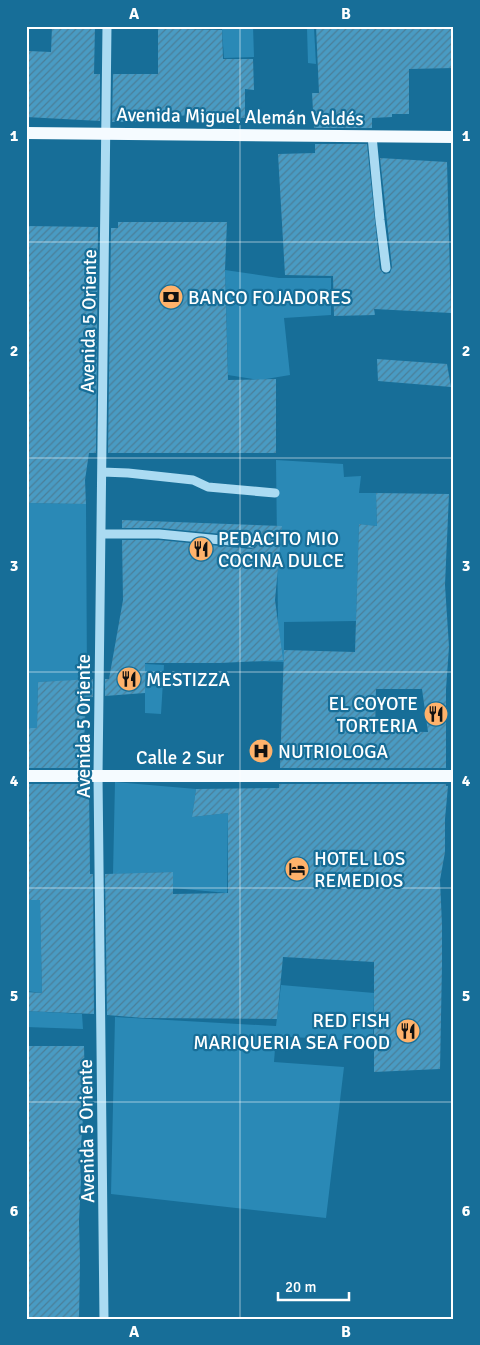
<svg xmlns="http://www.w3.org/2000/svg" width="480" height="1345" viewBox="0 0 480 1345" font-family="Signika,sans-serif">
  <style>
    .green { fill: #2a89b6 }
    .building { fill: url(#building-hatch); fill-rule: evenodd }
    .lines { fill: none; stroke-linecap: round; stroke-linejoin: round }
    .minor { stroke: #abdbf2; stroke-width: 9 }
    .major { stroke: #f5fbff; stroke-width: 12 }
    .grid { fill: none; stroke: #fff; stroke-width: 1; stroke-opacity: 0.55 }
    .labels { text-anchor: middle; stroke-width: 4.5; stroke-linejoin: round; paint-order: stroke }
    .street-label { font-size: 19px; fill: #fff; stroke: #176e98 }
    .poi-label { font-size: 19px; fill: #fff; stroke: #176e98; text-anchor: start }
    .neatline { fill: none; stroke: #fff; stroke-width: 2 }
    .grid-label { font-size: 16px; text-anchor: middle; font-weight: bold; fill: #fff }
  </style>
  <defs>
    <pattern id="building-hatch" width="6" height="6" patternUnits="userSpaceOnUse" patternTransform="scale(1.25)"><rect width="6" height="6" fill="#499bc3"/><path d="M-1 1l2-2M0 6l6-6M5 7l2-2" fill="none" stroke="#4a7f99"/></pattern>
  </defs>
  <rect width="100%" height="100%" fill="#176e98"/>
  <path class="green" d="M183,26H253L254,57L224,58L222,29H183Z
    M307,28H314L316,64L308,63Z
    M225,270L279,278H331V315L284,318L290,375L260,380L228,375Z
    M276,460L343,464L344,477L361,476L359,493H376L377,526L359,524L356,621L284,622V662L250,661L278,621Z
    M26,503L86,504L87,680L38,682L37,728H26Z
    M145,664L164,665L161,714L145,713Z
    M115,782L196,789L192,817L228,813L227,893L173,888V872L113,874Z
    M26,900H40L42,993L26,991Z
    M281,985L374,993L373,1042L276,1036L274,1062L344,1067L326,1218L111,1194L115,1017L276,1026Z
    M26,1011L82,1014L83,1029L26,1027Z"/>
  <path class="building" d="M52,26H95L94,74H100V121L26,117V96H29V51L51,52Z
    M158,26H182V29L222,30L223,59H253L254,90L245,89V118H225V115L156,116V122H112L113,74H158Z
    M316,26H454V68L409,69V114H392V117L372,118V128H314L312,93H319Z
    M315,144H367L380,269L384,274L390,273L392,267L380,158L447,162L451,313L374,309L375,315L334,316L333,276L285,275L278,154L315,153Z
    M118,222H227L225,270L228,380L276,379V453H108L111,228H118Z
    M26,226L98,227L96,453H89L85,480L86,504L26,503Z
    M377,359L447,364L451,387L378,381Z
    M376,493L449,494L445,585L449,647L446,689V768H280L284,650L355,652L359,524L377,526ZM376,689H422L428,732L375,731Z
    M122,520L282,526L275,600L283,660L220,663H145V693L105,696V679H109L123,600L122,540H159L251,549L255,548L258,544L257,540L253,537L160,528H122Z
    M93,679V697L86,698L83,768H26V728H37L38,682Z
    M26,784H89L90,874H93L94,1014L26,1011V992L42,993L40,900H26Z
    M279,784H446V786H448L445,819V852L440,880L442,925V965L440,1069L374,1072V962L283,957L277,1019L143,1018L107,1015L105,874L173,872V894L228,893V813L192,817L196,789L279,788Z
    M26,1046H84L85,1086L80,1161L81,1181L79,1221L80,1262L79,1319H26Z"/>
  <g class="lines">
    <path class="minor" d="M372,136L380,220L386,268
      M102,472L128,473L193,480L208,487L275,493
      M101,534H159L252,543
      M104,1319L98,776L107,26"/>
    <path class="major" d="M26,133L454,137
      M26,776H454"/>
  </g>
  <path class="grid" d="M240,26V1319M26,242H454M26,458H454M26,672H454M26,888H454M26,1102H454"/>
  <defs>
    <symbol id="bank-disc" viewBox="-11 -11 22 22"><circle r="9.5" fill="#ffb26b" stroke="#176e98"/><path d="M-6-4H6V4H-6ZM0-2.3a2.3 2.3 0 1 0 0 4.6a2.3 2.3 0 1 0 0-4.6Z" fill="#111"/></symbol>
    <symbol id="restaurant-disc" viewBox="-11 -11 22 22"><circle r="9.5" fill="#ffb26b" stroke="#176e98"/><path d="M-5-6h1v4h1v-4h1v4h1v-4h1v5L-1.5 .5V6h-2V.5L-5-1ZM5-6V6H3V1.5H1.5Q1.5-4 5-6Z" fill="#111"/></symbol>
    <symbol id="hospital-disc" viewBox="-11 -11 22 22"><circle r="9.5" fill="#ffb26b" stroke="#176e98"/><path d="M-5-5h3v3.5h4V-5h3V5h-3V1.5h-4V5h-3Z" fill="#111"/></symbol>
    <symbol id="hotel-disc" viewBox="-11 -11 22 22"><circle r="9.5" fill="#ffb26b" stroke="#176e98"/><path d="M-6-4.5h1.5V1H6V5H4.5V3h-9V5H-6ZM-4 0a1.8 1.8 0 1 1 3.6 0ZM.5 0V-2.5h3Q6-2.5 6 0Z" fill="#111"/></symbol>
  </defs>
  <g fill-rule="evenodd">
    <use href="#bank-disc" x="157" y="283" width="28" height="28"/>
    <use href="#restaurant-disc" x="187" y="535" width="28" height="28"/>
    <use href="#restaurant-disc" x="115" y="665" width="28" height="28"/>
    <use href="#restaurant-disc" x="422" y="700" width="28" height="28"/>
    <use href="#hospital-disc" x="247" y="737" width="28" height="28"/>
    <use href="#hotel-disc" x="283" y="855" width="28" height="28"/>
    <use href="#restaurant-disc" x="394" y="1017" width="28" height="28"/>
  </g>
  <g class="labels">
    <g class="street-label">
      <text transform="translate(240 116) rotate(1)" y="7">Avenida Miguel Alemán Valdés</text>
      <text transform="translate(88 321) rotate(-89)" y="7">Avenida 5 Oriente</text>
      <text transform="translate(83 726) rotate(-90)" y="7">Avenida 5 Oriente</text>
      <text x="180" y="764">Calle 2 Sur</text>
      <text transform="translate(86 1131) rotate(-91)" y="7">Avenida 5 Oriente</text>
    </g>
    <g class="poi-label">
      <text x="188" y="304">BANCO FOJADORES</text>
      <text x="218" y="545">PEDACITO MIO<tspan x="218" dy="22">COCINA DULCE</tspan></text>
      <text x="146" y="686">MESTIZZA</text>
      <text x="418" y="710" text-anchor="end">EL COYOTE<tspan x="418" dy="22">TORTERIA</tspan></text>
      <text x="278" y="758">NUTRIOLOGA</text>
      <text x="314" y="865">HOTEL LOS<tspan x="314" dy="22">REMEDIOS</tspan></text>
      <text x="390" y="1027" text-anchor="end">RED FISH<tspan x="390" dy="22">MARIQUERIA SEA FOOD</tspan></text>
    </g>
  </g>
  <rect width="480" height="1345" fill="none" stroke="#176e98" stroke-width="55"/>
  <path d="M278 1292v8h71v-8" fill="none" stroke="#ffffff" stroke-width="2.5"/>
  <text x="285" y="1292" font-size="15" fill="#ffffff" stroke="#176e98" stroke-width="4" paint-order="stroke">20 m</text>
  <rect x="28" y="28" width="424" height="1290" class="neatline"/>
  <g class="grid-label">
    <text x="134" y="19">A</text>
    <text x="346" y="19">B</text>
    <text x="14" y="141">1</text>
    <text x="466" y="141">1</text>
    <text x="14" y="356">2</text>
    <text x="466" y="356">2</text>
    <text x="14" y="571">3</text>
    <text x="466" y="571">3</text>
    <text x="14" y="786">4</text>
    <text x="466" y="786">4</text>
    <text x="14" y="1001">5</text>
    <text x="466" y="1001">5</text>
    <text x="14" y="1216">6</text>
    <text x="466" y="1216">6</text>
    <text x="134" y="1337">A</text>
    <text x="346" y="1337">B</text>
  </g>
</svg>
